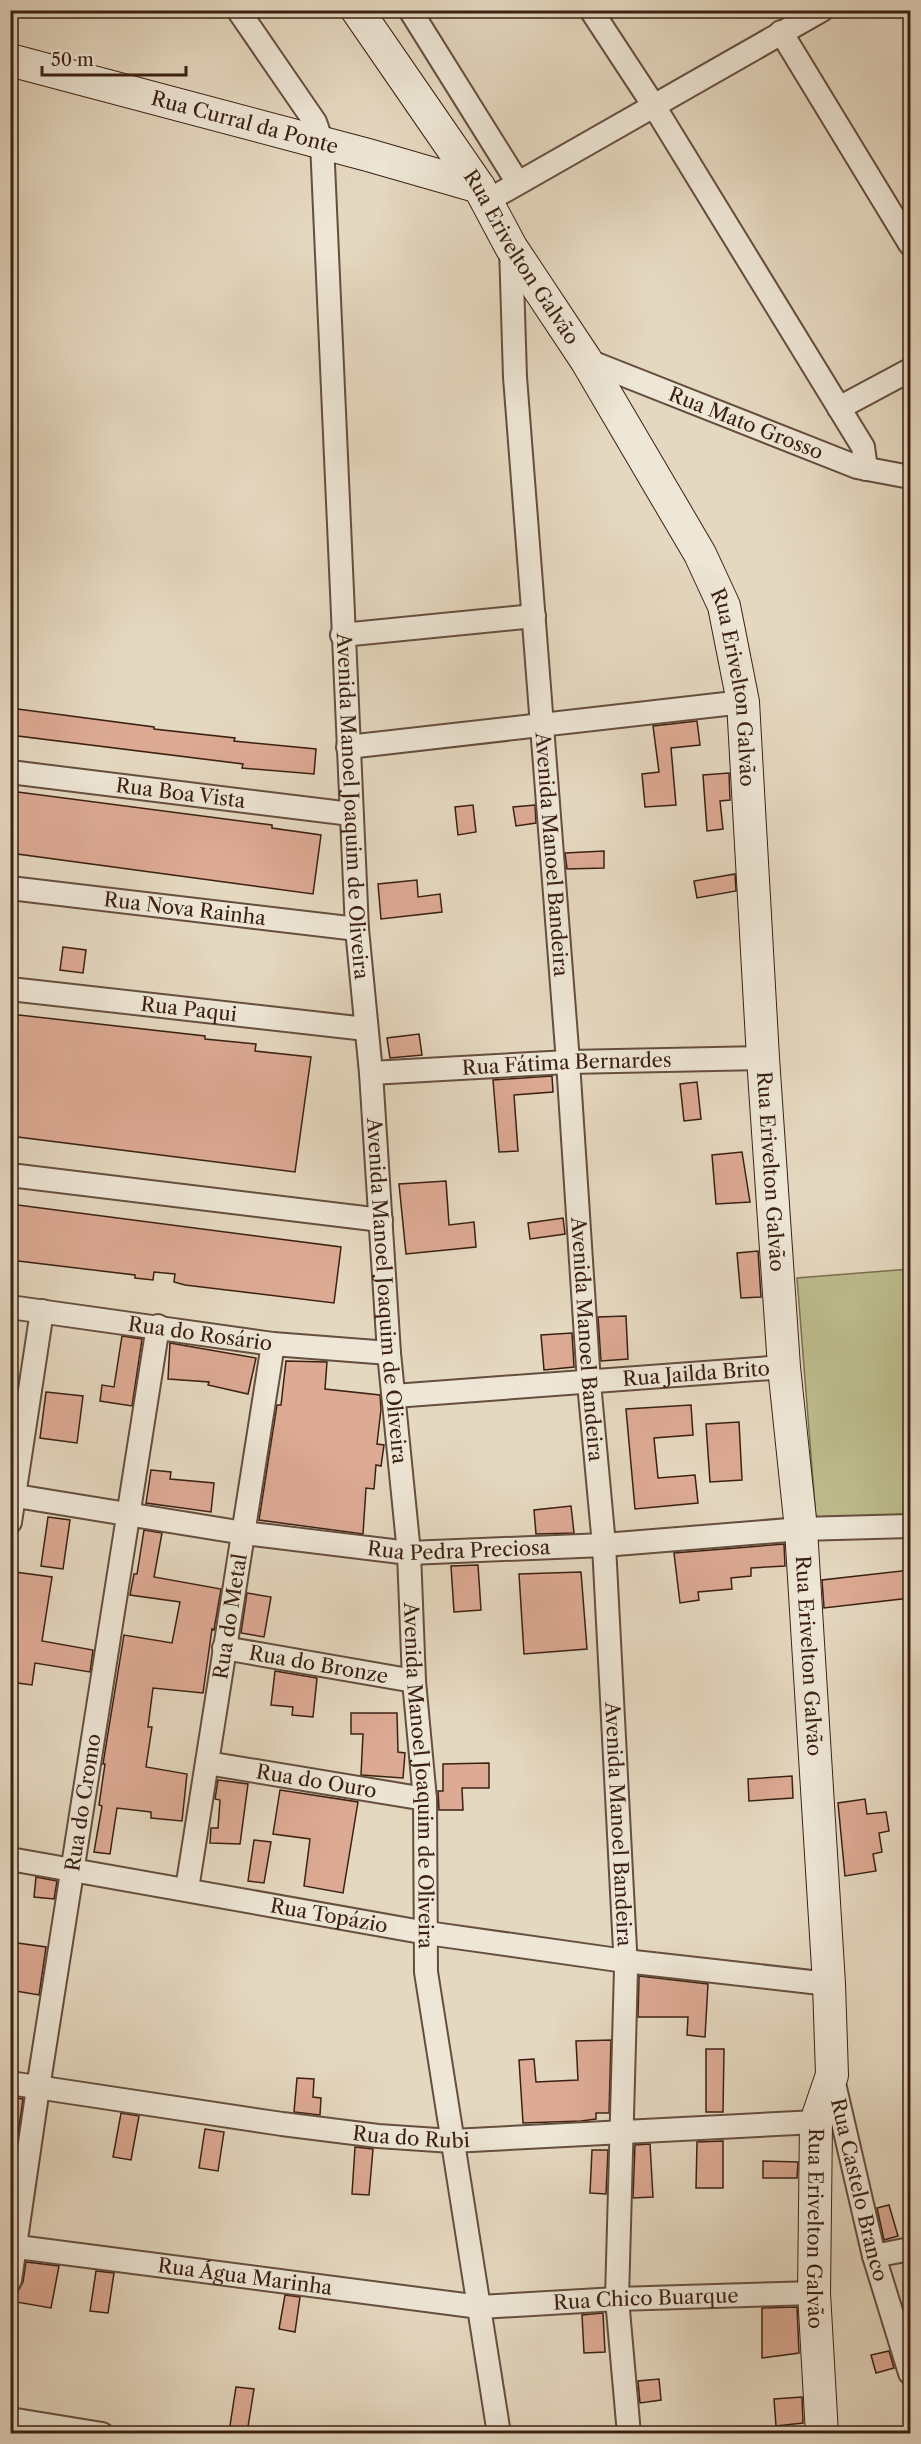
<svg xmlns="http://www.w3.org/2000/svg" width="921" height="2444" viewBox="0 0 921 2444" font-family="'Libre Caslon Text',serif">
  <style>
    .green { fill: #bdbc8d; stroke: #7c6e50; stroke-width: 1.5 }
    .building { fill: #ddaa94; stroke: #3b2013; stroke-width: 1.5 }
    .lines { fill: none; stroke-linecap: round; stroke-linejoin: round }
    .street-casing { stroke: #664e3e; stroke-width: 26 }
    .secondary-casing { stroke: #3b2013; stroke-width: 34 }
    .street { stroke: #eee6d6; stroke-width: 22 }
    .secondary { stroke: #eee6d6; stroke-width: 32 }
    .labels { text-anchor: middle; stroke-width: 4.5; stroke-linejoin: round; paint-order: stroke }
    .street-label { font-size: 20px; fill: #3b2013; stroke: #eee6d6 }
  </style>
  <rect width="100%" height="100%" fill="#e5d8c0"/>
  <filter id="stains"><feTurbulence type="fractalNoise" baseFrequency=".00333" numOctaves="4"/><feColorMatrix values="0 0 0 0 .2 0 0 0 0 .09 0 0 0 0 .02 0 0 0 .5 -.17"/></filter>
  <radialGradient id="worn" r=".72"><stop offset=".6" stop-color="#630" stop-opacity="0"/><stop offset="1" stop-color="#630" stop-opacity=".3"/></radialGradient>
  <path class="green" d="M910,1269V1516L816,1519L797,1278Z"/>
  <path class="building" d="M10,708L154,727V729L235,738L234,741L316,749L314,774L242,768L243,764L10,735Z
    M697,721L700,745L671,748L676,805L645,807L642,774L659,772L653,726Z
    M729,773L730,800L720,801L723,829L707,831L703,775Z
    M10,791L272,825V828L321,835L313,894L10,853Z
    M473,805L476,832L458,835L455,807Z
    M535,805L536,823L516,826L513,807Z
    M604,851V868L567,869L565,853Z
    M735,874L736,891L697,898L694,881Z
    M417,880L418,897L440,894L442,912L381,919L378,884Z
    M63,947L86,950L83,973L60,970Z
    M10,1014L205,1036V1039L256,1044L255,1051L311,1057L295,1172L10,1136Z
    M419,1034L422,1055L390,1058L387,1038Z
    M552,1076L553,1092L514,1095L518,1151L499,1152L493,1080Z
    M697,1082L701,1119L684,1121L680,1084Z
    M742,1152L750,1202L716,1204L712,1155Z
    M446,1181L449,1225L474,1222L476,1247L406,1254L399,1184Z
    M10,1204L341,1247L334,1303L185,1285L174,1282L175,1274L154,1272L153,1280L135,1278V1275L10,1260Z
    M563,1218L565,1234L530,1239L528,1223Z
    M758,1251L761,1297L741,1298L737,1253Z
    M626,1316L628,1359L601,1361L598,1317Z
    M572,1333L574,1367L544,1370L541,1335Z
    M122,1336L142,1339L132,1406L100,1401L102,1385L114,1387Z
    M170,1343L256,1358L248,1394L208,1385L209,1382L168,1379Z
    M286,1361L327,1362L325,1389L380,1395L381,1409L377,1444L384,1445L381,1466L376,1465L374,1489L366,1488L363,1534L259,1520L277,1405H281Z
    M46,1392L83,1396L77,1443L40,1438Z
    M691,1405L693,1435L654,1438L658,1478L695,1475L698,1503L635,1509L626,1409Z
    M739,1422L742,1480L710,1482L706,1424Z
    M151,1470L171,1472L170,1479L214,1483L211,1512L146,1503Z
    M571,1506L574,1533L536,1534L534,1510Z
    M48,1517L70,1520L63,1569L41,1566Z
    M144,1530L162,1533L154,1577L221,1589L214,1630L212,1629L203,1693L153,1688L148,1727H152L146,1767L187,1774L182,1821L151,1818V1812L117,1808L110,1854L94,1852L102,1806L99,1805L105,1764H103L124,1635L172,1643L180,1602L130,1595L134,1574H137Z
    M784,1544L785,1566L751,1568V1576L731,1578L732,1589L698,1592L699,1600L680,1603L674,1553Z
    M478,1565L481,1610L454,1612L451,1566Z
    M910,1570V1598L824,1608L822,1580Z
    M15,1572L52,1577L42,1641L93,1650L90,1672L35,1663L32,1685L10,1682V1616Z
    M581,1572L587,1649L524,1654L519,1574Z
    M247,1593L271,1597L264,1637L241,1633Z
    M275,1671L317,1678L313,1717L292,1715L293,1707L271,1705Z
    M351,1713H397L398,1752L405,1753L403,1778L361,1775L363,1734H351Z
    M489,1763V1788H462L463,1810H439L438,1791H443V1764Z
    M792,1776L793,1798L749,1801L748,1779Z
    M218,1780L248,1784L240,1844L210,1843L211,1828H218L220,1800L215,1799Z
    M280,1790L358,1802L343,1893L304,1886L310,1839L273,1834Z
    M865,1799L867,1814L886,1812L889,1831L879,1833L882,1852L873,1854L876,1871L845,1876L838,1803Z
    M254,1840L271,1842L264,1883L248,1881Z
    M36,1877L57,1881L54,1899L34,1897Z
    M10,1942L46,1947L39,1995L10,1990Z
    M639,1976L708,1984L705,2037L687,2035L688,2017H638Z
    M611,2040L609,2113H596V2119L581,2121L523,2123L519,2060L534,2059L536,2082L578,2080L576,2041Z
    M706,2049H724L723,2112H706Z
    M297,2078L314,2079L313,2097L321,2098L320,2115L294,2112Z
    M10,2097L23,2099L16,2147L10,2146Z
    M121,2113L139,2116L131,2160L113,2157Z
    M205,2129L224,2132L218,2171L199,2168Z
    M723,2141V2188H696L697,2142Z
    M650,2144L653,2197L633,2198L635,2145Z
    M355,2147L373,2149L369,2195L352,2194Z
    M592,2150H608L606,2194L590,2193Z
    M763,2161L798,2162L797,2178H763Z
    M889,2205L898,2236L884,2240L877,2208Z
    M26,2262L59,2266L51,2308L16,2302L18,2291L23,2282Z
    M96,2271L114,2273L108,2313L90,2311Z
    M285,2295L300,2297L295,2332L279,2329Z
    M797,2307L799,2353L762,2358V2308Z
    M603,2313L605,2352L584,2353L582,2315Z
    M889,2351L894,2368L876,2373L871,2355Z
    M659,2379L661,2400L640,2403L638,2381Z
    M236,2387L254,2389L247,2433L229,2432Z
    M802,2397L803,2423L776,2426L774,2399Z"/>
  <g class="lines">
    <defs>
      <g id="street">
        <path id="s1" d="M238,10L315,122L322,142L357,929L371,1073L389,1353L409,1553L414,1681L425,1799L426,1972L499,2434"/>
        <path d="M410,10L518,183"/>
        <path d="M591,10L654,106L863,447L866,469"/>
        <path d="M781,32L910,244"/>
        <path d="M487,201L822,10"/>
        <path id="s2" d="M511,247L515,377L568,1062L589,1383L604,1545L626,1969L617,2299L629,2434"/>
        <path id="s3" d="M586,360L857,467L910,477"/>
        <path d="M839,408L910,370"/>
        <path d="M342,635L534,616"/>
        <path d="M348,747L743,702"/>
        <path id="s4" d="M10,772L351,814"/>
        <path id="s5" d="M10,888L357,929"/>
        <path id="s6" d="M10,989L366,1029"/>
        <path id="s7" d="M371,1073L568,1062L763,1058"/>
        <path d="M10,1175L381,1220"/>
        <path id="s8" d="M10,1307L273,1344L389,1353"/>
        <path id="s9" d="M394,1396L784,1367"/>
        <path id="s10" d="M10,1495L244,1533L409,1553L604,1545L801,1529L910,1526"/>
        <path d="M10,1522L42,1311"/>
        <path id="s11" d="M224,1648L414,1681"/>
        <path id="s12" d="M207,1763L425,1799"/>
        <path id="s13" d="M10,1859L427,1933L625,1961L829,1984"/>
        <path id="s14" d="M187,1889L273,1344"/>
        <path id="s15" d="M832,2075L874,2256L910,2373"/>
        <path id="s16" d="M10,2083L282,2124L378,2136L452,2141L816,2122"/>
        <path id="s17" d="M10,2246L480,2307L617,2299L814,2293"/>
        <path d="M874,2256L910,2249"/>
        <path id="s18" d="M10,2280L38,2088L158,1326"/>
        <path d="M10,2419L102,2434"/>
      </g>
      <g id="secondary">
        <path id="s19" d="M357,10L479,187L511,247L586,360L700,554L724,606L743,702L763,1058L784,1367L801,1529L829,1984L832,2075L816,2122L814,2293L822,2434"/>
        <path id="s20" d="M10,60L368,155L479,187"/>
      </g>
    </defs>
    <use href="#street" class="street-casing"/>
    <use href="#secondary" class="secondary-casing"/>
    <use href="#street" class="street"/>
    <use href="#secondary" class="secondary"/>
  </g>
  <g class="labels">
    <g class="street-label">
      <text dy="7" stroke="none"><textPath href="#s20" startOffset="243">Rua Curral da Ponte</textPath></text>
      <text dy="7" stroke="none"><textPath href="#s19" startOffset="297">Rua Erivelton Galvão</textPath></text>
      <text dy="7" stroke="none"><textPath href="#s3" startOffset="172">Rua Mato Grosso</textPath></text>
      <text dy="7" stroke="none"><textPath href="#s19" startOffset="783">Rua Erivelton Galvão</textPath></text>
      <text dy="7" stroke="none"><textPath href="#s4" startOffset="172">Rua Boa Vista</textPath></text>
      <text dy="7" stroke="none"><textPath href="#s1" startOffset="822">Avenida Manoel Joaquim de Oliveira</textPath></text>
      <text dy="7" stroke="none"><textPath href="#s2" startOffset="609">Avenida Manoel Bandeira</textPath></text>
      <text dy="7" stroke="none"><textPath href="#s5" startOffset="176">Rua Nova Rainha</textPath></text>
      <text dy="7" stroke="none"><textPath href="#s6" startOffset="180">Rua Paqui</textPath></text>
      <text dy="7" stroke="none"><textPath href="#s7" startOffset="196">Rua Fátima Bernardes</textPath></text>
      <text dy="7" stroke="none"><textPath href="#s19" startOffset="1269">Rua Erivelton Galvão</textPath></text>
      <text dy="7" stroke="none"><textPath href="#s1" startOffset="1308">Avenida Manoel Joaquim de Oliveira</textPath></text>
      <text dy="7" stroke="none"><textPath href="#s8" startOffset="192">Rua do Rosário</textPath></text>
      <text dy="7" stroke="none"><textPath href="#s2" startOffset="1095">Avenida Manoel Bandeira</textPath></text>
      <text dy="7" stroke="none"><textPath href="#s9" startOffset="303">Rua Jailda Brito</textPath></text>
      <text dy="7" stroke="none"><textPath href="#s10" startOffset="453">Rua Pedra Preciosa</textPath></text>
      <text dy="7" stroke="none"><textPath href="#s14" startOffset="276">Rua do Metal</textPath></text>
      <text dy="7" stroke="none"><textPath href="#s19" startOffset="1755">Rua Erivelton Galvão</textPath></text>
      <text dy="7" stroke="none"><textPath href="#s11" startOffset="96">Rua do Bronze</textPath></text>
      <text dy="7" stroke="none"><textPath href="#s1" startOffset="1794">Avenida Manoel Joaquim de Oliveira</textPath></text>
      <text dy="7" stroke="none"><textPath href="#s12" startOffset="111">Rua do Ouro</textPath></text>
      <text dy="7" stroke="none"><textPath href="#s18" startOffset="483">Rua do Cromo</textPath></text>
      <text dy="7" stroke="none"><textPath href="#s2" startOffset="1581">Avenida Manoel Bandeira</textPath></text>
      <text dy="7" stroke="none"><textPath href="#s13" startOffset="324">Rua Topázio</textPath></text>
      <text dy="7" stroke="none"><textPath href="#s16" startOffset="405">Rua do Rubi</textPath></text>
      <text dy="7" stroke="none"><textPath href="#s15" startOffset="118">Rua Castelo Branco</textPath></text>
      <text dy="7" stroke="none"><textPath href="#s19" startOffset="2331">Rua Erivelton Galvão</textPath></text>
      <text dy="7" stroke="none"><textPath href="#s17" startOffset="237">Rua Água Marinha</textPath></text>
      <text dy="7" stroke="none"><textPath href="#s17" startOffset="640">Rua Chico Buarque</textPath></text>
    </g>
  </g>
  <rect width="921" height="2444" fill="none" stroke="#e5d8c0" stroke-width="36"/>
  <rect x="12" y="12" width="897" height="2420" fill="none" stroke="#3b2013" stroke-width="3"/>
  <rect x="18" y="18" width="885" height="2408" fill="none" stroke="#3b2013" stroke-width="1.5"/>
  <path d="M42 66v9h144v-9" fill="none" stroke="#3b2013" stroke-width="3"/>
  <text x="51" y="66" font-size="18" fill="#3b2013" stroke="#eee6d6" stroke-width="4.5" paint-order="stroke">50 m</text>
  <rect width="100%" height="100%" filter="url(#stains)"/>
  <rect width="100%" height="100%" fill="url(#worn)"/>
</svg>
